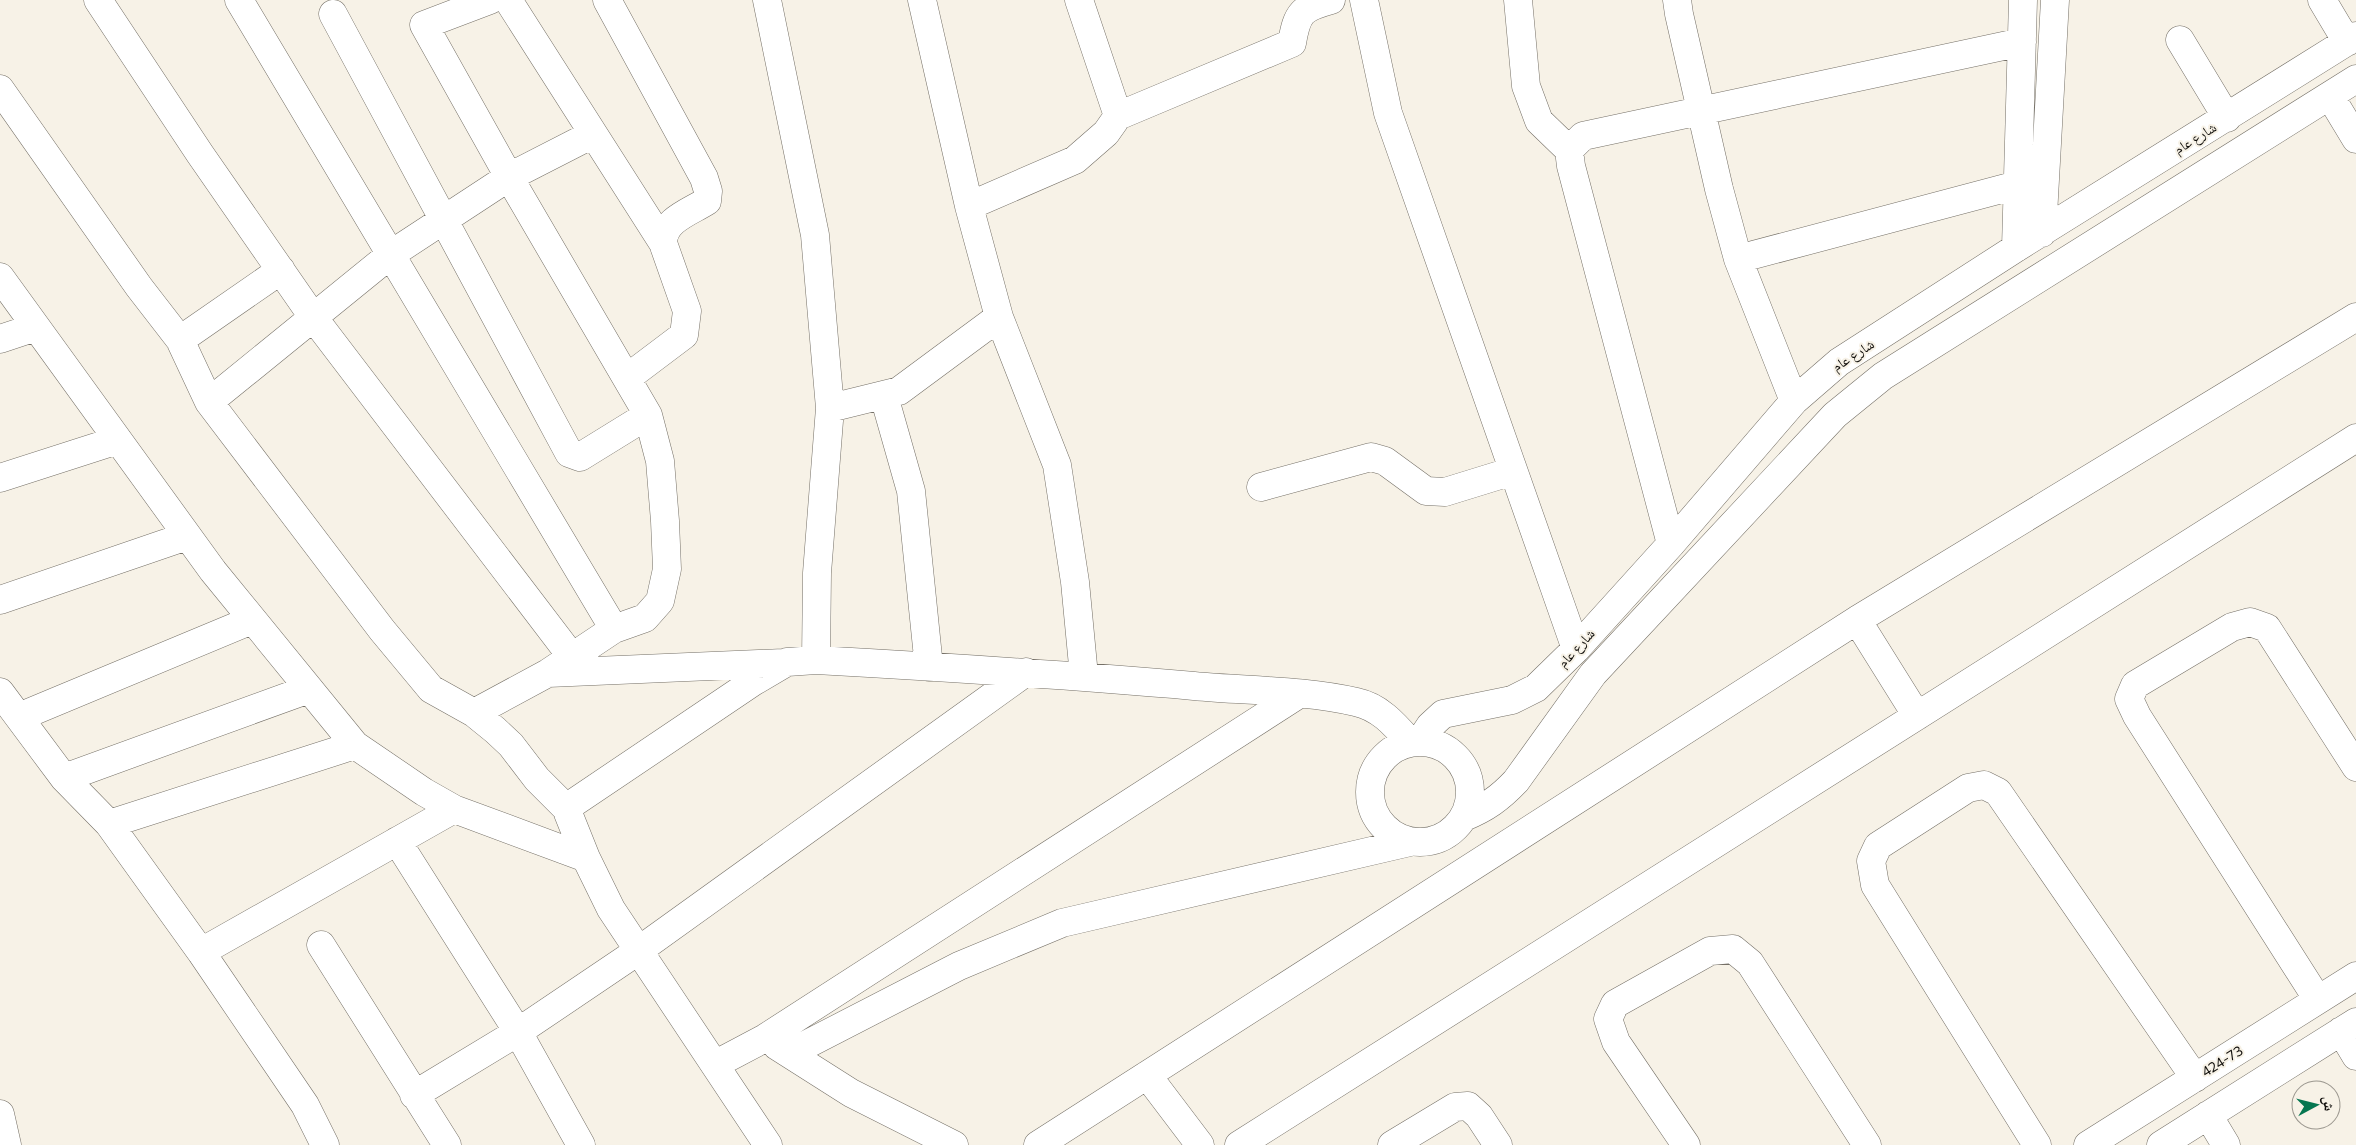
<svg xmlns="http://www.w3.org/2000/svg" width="2356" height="1145" viewBox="0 0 2356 1145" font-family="Commissioner,'Noto Naskh Arabic',sans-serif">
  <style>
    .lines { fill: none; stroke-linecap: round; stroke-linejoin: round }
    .minor-casing { stroke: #757067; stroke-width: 29 }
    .minor { stroke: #fff; stroke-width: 28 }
    .labels { text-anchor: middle; stroke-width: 4; stroke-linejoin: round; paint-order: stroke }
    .street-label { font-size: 14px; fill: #110f0c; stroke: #f7f2e7 }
  </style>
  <rect width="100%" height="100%" fill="#f7f2e7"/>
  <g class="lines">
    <defs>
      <path id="minor" d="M98,0L200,154L313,317L572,657
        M239,0L614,629
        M508,0L663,243
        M607,0L704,178L708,191L707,201C690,212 663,220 663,243L687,311L684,335L627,378
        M767,0L815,235L830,408L817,573L816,660
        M922,0L969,206L999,317L1057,465L1075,582L1084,676
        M1079,0L1118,116
        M1364,0L1388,113L1576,649
        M1518,0L1526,86L1539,121L1569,150L1571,166L1671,544
        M1677,0L1679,14L1719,189L1738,259L1794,401
        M2322,0L2347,42
        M333,14L569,453L580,457L648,415
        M2180,40L2227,118
        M0,89L139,287L180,340L209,402L382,630L431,689L474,713L495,730L511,745L537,779L566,808L586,858L611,909L768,1145
        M2330,96L2356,139
        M1569,150L1583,136L2022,42
        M969,206L1075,160L1106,133L1118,116L1292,43C1297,12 1302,8 1331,0
        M2042,233L2055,0
        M2016,248L2023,0
        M1738,259L2017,185
        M0,277L213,571L355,745L424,792L454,809L586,858
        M0,339L36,327
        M180,340L281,270
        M884,396L911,491L929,667
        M209,402L390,255L509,177L593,134
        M830,408L899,391L999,317
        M0,478L118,440
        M1261,487L1371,457L1385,461L1426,491L1445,492L1513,471
        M0,600L187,536
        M1857,620L1917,716
        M548,673L783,663
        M0,692L64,778L109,824L201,952L305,1105L325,1145
        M474,713L548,673L614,629L645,618L660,601L667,569L665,521L660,461L648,415L509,177L424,25L490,0
        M19,717L252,620
        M1420,741L1430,726L1443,714L1512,700L1536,688L1576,649L1671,544L1794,401L1839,362L2016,248L2356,36
        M1370 792a50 50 0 1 1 100 0a50 50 0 1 1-100 0Z
        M64,778L309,689
        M566,808L753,682L787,662L816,660C942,667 1068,675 1194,686C1247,691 1304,690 1356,702C1380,707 1395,725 1410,742
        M1464,817C1486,808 1500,798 1516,781L1593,674L1835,415L1883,376L2356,79
        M109,824L355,745
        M397,841L518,1032L581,1145
        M321,945L447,1145
        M201,952L454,809
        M2318,1000L2137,716L2129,699L2135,685L2232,627L2250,622L2267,628L2356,767
        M2341,1031L2356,1056
        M777,1046L851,1093L954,1145
        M790,1053L959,966L1062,923L1410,842
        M716,1064L765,1038L1299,694
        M1147,1075L1200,1145
        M414,1095L518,1032L638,951L1026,672
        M0,1114L7,1145
        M2208,1115L2226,1145
        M1038,1145L1857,620L2356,317
        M1239,1145L2356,438
        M1392,1145L1455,1107L1468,1106L1479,1116L1498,1145
        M1686,1145L1616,1042L1608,1019L1615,1004L1710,951L1733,949L1750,963L1867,1145
        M2037,1145L1875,885L1871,861L1878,846L1968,788L1984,785L1998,792L2195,1078
        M2088,1145L2356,976
        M2161,1145L2356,1022"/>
    </defs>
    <use href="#minor" class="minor-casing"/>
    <use href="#minor" class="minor"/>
  </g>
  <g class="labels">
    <g class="street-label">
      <text transform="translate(2195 138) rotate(-32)" y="5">شارع عام</text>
      <text transform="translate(1853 355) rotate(-33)" y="5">شارع عام</text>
      <text transform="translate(1576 648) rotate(-47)" y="5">شارع عام</text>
      <text transform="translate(2222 1061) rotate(-32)" y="5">424-73</text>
    </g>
  </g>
  <g transform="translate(2316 1105) rotate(83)"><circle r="24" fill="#f7f2e7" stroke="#9b978f"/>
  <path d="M0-4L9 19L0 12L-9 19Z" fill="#057650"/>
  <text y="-8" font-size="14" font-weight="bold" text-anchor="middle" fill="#110f0c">ش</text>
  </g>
</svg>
